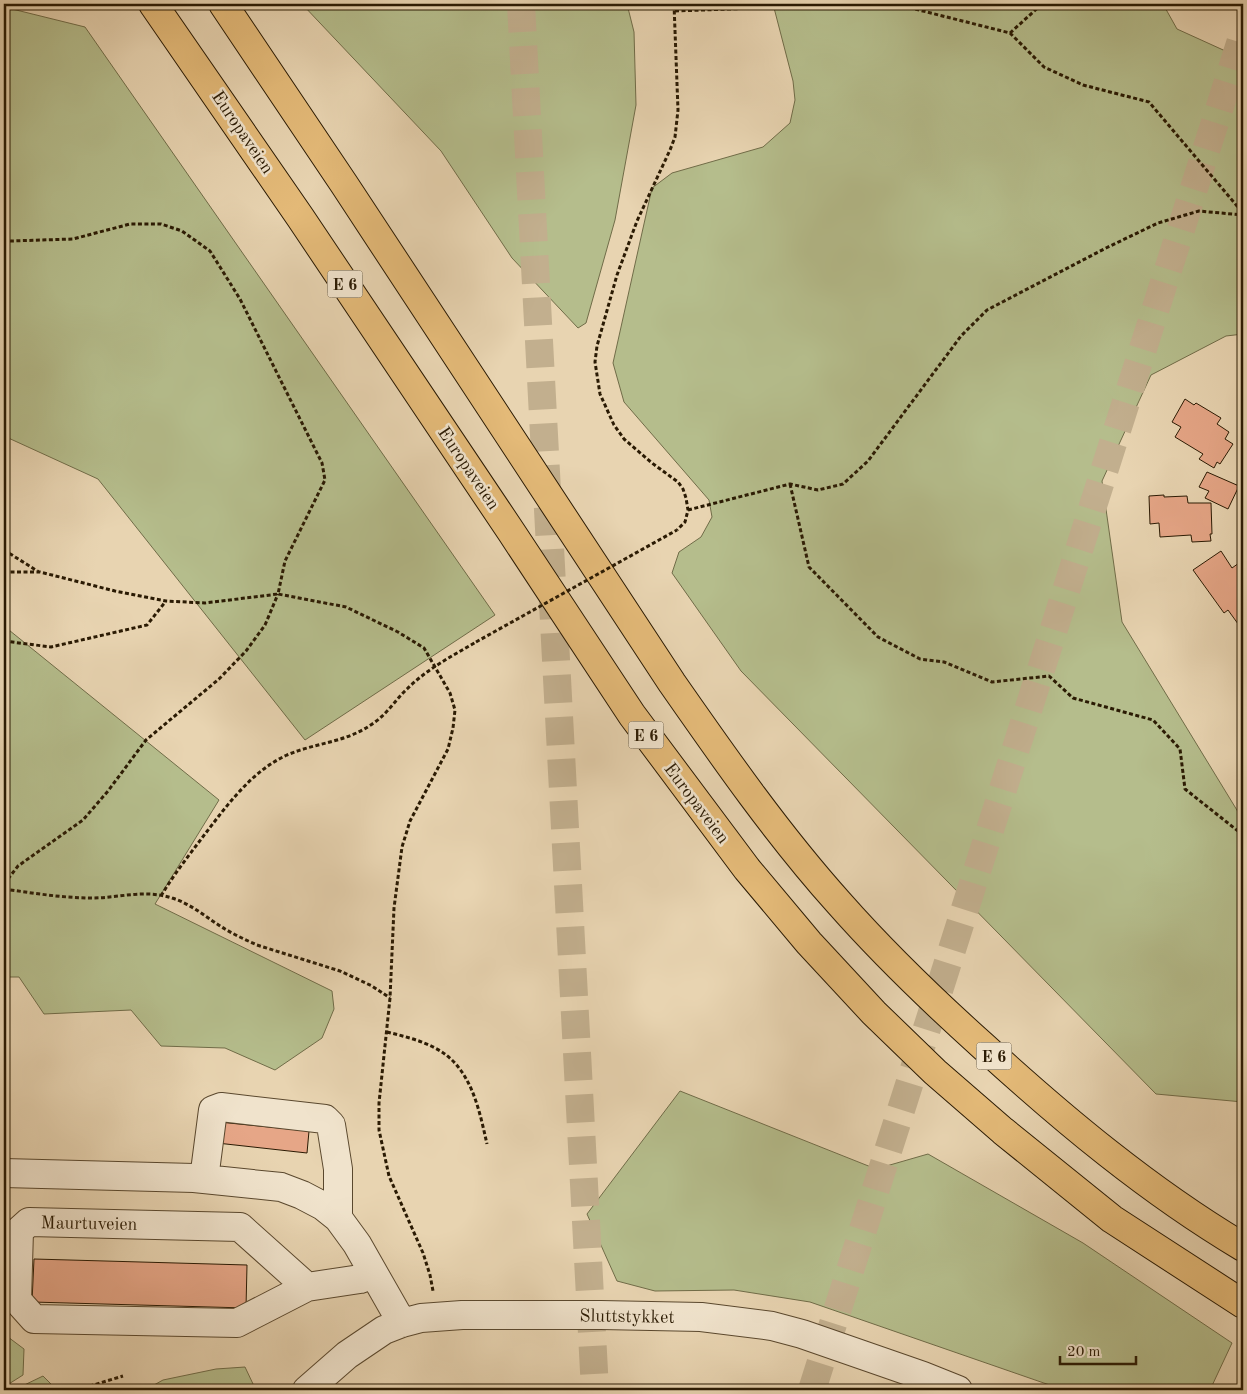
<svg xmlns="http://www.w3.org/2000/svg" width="1247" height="1394" viewBox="0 0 1247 1394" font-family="'Old Standard TT',serif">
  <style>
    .green { fill: #b5bd8c; stroke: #706c48 }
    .building { fill: #e6a687; stroke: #2a1a03 }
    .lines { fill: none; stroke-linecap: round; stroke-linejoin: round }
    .minor-tunnel { stroke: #c2af8e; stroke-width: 28; stroke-dasharray: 28 14; stroke-linecap: butt }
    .minor-casing { stroke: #5a482e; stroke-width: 30 }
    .highway-casing { stroke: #2a1a03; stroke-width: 30 }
    .path { stroke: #2a1a03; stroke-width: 3; stroke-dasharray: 4 2.5; stroke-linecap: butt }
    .minor { stroke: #f0e3cc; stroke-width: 28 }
    .highway { stroke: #e4ba78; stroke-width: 28 }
    .path-bridge { stroke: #2a1a03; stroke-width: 3; stroke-dasharray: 4 2.5; stroke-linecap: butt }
    .labels { text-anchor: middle; stroke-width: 5; stroke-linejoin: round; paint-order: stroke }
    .shield { fill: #f0e3cc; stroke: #65563f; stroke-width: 1 }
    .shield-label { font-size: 16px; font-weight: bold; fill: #2a1a03 }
    .street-label { font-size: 18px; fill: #2a1a03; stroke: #f0e3cc }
  </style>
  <rect width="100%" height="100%" fill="#e8d4b1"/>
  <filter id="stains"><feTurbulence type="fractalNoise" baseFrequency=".004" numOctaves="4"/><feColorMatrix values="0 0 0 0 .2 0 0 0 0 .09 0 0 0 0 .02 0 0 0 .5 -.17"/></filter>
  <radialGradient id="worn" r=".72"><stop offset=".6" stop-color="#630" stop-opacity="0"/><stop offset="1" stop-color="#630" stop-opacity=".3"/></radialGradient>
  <path class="green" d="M302,4H627L634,32L636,105L615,220L586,323L578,328L512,258L441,151Z
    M773,4H1163L1177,29L1243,59V334L1226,336L1151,375L1102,481L1122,622L1243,820V1102L1156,1094L741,671L672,573L679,552L701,537L712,517L709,500L624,402L613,363L652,188L672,173L763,147L790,123L795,100L793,81Z
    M4,7L85,27L495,615L305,740L98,479L4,436Z
    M4,626L219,800L155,904L332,991L334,1009L322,1038L275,1070L225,1048L161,1046L131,1010L44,1014L19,977H4Z
    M680,1091L876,1169L928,1154L1083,1243L1232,1343L1210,1390H1064L810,1302L734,1290L655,1291L617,1281L587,1214Z
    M4,1334L24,1349L23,1375L4,1387Z
    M245,1367L254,1386L252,1390H145L163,1380L216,1369Z
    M43,1376L52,1385L49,1390H14Z"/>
  <path class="building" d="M1185,399L1194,405L1196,403L1221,418L1217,424L1229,432L1225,439L1233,444L1220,464L1217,462L1214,468L1199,459L1203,454L1175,437L1181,427L1172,422Z
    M1207,472L1239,486L1228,509L1205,498L1209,491L1199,487Z
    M1164,495V497L1187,496L1188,503H1211L1212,534H1210L1211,541L1192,542L1191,535L1160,537L1159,523L1150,524L1149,496Z
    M1221,551L1232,568L1239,563L1243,569V627L1241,628L1228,610L1224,613L1193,570Z
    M219,1122L309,1131L307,1153L217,1143Z
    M34,1259L247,1265L246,1308L32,1302Z"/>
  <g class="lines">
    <path class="minor-tunnel" d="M521,4L595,1390
      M812,1390L1243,34"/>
    <defs>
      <path id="minor" d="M4,1173L194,1178L281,1187L302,1195L323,1206L338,1218L357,1244L402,1323
        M204,1179L213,1110L221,1107L325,1119L331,1125L338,1169V1218
        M307,1287L240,1227L29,1222L19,1231L17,1300L34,1319L237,1323L307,1287L360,1279L374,1274
        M307,1390L347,1355L384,1330L402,1323L421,1318L462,1315H601L701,1317L772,1326L802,1334L923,1376L958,1390"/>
      <path id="highway" d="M153,4L300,217L512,533L632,715L747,869L809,943L874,1013L935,1072L1003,1131L1112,1219L1243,1304
        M223,4L344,184L672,683C725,759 778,835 839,903C884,954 933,1001 983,1046C1064,1120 1149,1191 1243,1247"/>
    </defs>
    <use href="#minor" class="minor-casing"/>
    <use href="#highway" class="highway-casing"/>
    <path class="path" d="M674,4L678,110L675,137L670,150L637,221L617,275L597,346L595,362L600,394L614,425L624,439L652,463L678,482L683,489L686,498L688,510L685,522L677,530
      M675,11L757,8H911L1010,33L1044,67L1083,85L1149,102L1243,213
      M1010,33L1042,4
      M4,238L11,241L73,239L130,224H161L182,231L210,251L240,299L322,463L325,480L285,561L278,594L346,607L398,632L424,648L450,693L455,710L453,728L448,749L410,821L402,847L394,908L390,998L379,1103V1130L389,1176L423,1253L430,1275L433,1291
      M790,484L809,567L878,637L920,659L944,662L992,682L1049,676L1073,698L1153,720L1180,749L1185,789L1243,835
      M688,510L790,484L818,490L843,484L868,461L961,336L987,310L1106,248L1158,223L1199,211L1243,215
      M4,550L39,572
      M4,572H40L115,591L166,601L205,603L278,594
      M4,641L51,647L147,625L166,601
      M4,884L18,866L83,820L108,791L146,740L219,679L246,651L265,625L278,594
      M4,889C33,893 62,898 92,898C119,898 145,889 172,898C192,904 208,919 225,929C235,935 246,940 257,945L340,971L372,986L390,998
      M161,896C174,874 190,854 205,834C228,804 252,771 287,755C317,742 347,743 375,722C388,713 396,699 407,689C427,669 452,656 476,642
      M387,1032C403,1036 420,1040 435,1048C471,1066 479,1109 487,1144
      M77,1390L123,1376"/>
    <use href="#minor" class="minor"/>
    <use href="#highway" class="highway"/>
    <path class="path-bridge" d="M476,642L677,530"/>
  </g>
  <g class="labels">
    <g class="shield">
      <rect x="327.5" y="270.5" width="35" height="27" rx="4"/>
      <rect x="628.5" y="721.5" width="35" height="27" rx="4"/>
      <rect x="976.5" y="1042.5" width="35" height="27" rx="4"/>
    </g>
    <g class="shield-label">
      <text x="345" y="290">E 6</text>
      <text x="646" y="741">E 6</text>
      <text x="994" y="1062">E 6</text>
    </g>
    <g class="street-label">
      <text transform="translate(243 132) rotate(56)" y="6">Europaveien</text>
      <text transform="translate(469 468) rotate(56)" y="6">Europaveien</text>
      <text transform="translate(697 803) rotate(53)" y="6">Europaveien</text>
      <text transform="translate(89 1223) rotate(1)" y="6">Maurtuveien</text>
      <text transform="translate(627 1316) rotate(1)" y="6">Sluttstykket</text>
    </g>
  </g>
  <rect width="1247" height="1394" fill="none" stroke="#e8d4b1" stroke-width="20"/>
  <rect x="5" y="5" width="1237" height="1384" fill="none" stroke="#2a1a03" stroke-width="2.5"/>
  <rect x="10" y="10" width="1227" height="1374" fill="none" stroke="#2a1a03"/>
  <path d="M1060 1356v8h76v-8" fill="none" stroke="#2a1a03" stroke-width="2.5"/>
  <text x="1067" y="1356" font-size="15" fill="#2a1a03" stroke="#f0e3cc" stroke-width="4" paint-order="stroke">20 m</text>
  <rect width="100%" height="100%" filter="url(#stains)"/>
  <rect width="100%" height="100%" fill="url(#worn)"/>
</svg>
